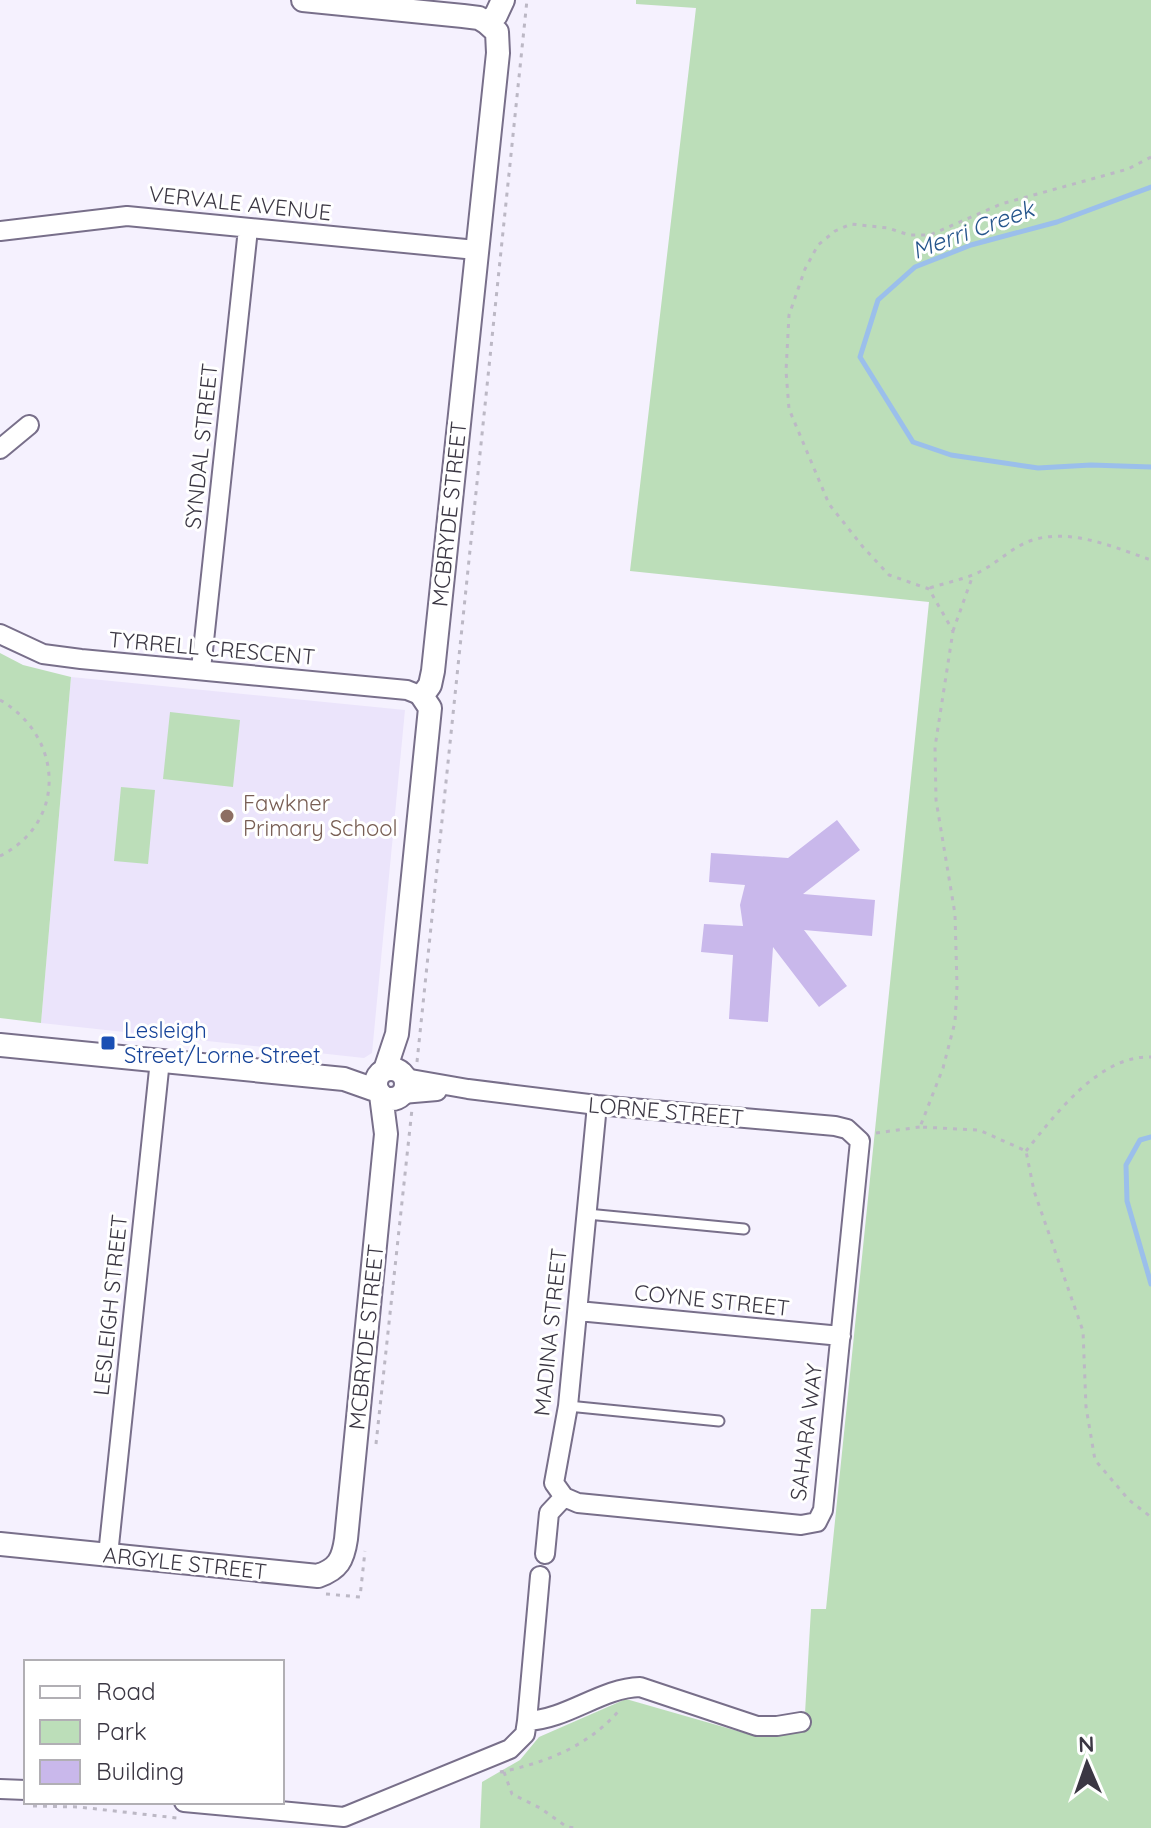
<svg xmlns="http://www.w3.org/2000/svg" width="1151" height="1828" viewBox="0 0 1151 1828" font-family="Quicksand,sans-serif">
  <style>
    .built { fill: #ebe4fb }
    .green { fill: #bcdeb9 }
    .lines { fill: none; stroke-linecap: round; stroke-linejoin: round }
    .stream { stroke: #9bbfeb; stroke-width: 5 }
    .building { fill: #c9b8eb }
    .service-casing { stroke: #786f8a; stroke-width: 13 }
    .minor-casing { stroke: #786f8a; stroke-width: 22 }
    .tertiary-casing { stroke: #786f8a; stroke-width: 26 }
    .path { stroke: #bcb8c5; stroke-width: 3; stroke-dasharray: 4 6; stroke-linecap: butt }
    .service { stroke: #fff; stroke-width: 9 }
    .minor { stroke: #fff; stroke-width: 18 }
    .tertiary { stroke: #fff; stroke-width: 22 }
    .education-dot { fill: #8d6e63; stroke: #fff; stroke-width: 3 }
    .transit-dot { fill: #1a4fb4; stroke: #fff; stroke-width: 3 }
    .labels { text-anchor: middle; stroke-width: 6; stroke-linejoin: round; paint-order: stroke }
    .street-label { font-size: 22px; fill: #3b3743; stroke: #fff }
    .education-label { font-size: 22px; fill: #785e54; stroke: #fff; text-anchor: start }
    .transit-label { font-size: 22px; fill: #164399; stroke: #fff; text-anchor: start }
    .water-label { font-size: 24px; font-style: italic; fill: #26568c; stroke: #fff }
  </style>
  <rect width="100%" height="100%" fill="#f5f1fe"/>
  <path class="built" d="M71,677L405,710L372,1053L364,1058L41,1023Z"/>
  <path class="green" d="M636,0H1151V1828H480L482,1782L520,1760L539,1737L626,1699L748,1734L804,1731L811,1609H826L929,602L630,571L696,8L636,4Z
    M0,653L23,665L71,677L41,1023L0,1018Z
    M170,712L240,720L233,787L163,779Z
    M121,787L155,790L148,864L114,861Z"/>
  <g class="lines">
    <path class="stream" d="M1151,187L1057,222L971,245L915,267L878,300L860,357L913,442L951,455L1038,468L1091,465L1151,467
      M1151,1137L1140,1140L1126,1165L1127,1201L1151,1284"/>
  </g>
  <path class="building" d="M837,820L860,850L803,894L875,900L872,936L804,930L847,986L819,1007L773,947L768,1022L729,1019L733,955L701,952L704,924L743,926L740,905L745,885L709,882L711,853L788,858Z"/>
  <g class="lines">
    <defs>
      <path id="service" d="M587,1214L744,1229
        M568,1406L719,1421"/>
      <path id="minor" d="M0,231L127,216L476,250
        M0,449L29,425
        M0,634L43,654L81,659L407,690L422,696
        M201,669L248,229
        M405,1078L468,1089L597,1105L835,1126L847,1129L860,1141L823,1510L817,1522L801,1525L578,1503L564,1497
        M402,1094L437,1091
        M578,1311L841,1336
        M564,1497L554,1483L568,1406L597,1105
        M545,1554L549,1513L564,1497
        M108,1555L160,1060
        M527,1721C568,1719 601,1688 640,1687L757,1726H777L801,1722
        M0,1789L26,1790
        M184,1802L344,1817L510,1749L525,1734L527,1721L540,1576"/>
      <path id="tertiary" d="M303,0L463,16L479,18L487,23
        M0,1045L344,1079L378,1091
        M376 1084a15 15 0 1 1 30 0a15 15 0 1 1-30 0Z
        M385,1070L397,1034L430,708L422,696L430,685L433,671L498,53L497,32L487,23L496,15L503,0
        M0,1544L318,1576C338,1569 343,1560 346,1539L386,1134L381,1095"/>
    </defs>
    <use href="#service" class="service-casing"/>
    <use href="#minor" class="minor-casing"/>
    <use href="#tertiary" class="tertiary-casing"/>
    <path class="path" d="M1151,157L1128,169L1001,204L930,235H909L888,228L851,224L835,231L818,245L805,269L789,315L786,371L789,409L829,504L863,547L889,575L929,589L953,631L935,747L936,800L955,914L957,986L955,1022L943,1068L920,1127L979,1130L1026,1151L1034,1191L1083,1331L1086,1407L1095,1460L1129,1500L1151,1517
      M930,588C948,582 967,579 983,570C1001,560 1016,544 1036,539C1074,529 1116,548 1151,560
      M953,631L973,575
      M0,700C63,736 68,822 0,856
      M417,1062L527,0
      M876,1133L920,1127
      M1026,1151C1055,1115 1099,1055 1151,1057
      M376,1444L412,1109
      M326,1594L360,1597L365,1551
      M500,1772C546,1763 591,1745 621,1708
      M504,1772L512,1794L540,1808L567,1827L575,1828
      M33,1806L79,1807L177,1818"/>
    <use href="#service" class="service"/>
    <use href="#minor" class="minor"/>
    <use href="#tertiary" class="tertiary"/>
  </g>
  <circle class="education-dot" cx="227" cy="816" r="8"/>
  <rect class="transit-dot" x="100" y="1035" width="16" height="16" rx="4"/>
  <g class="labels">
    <g class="street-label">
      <text transform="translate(240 203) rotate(6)" y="8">VERVALE AVENUE</text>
      <text transform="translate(201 446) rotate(-84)" y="8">SYNDAL STREET</text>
      <text transform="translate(449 514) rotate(-84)" y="8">MCBRYDE STREET</text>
      <text transform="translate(212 648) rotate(5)" y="8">TYRRELL CRESCENT</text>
      <text transform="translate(666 1111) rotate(5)" y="8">LORNE STREET</text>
      <text transform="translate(712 1300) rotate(6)" y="8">COYNE STREET</text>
      <text transform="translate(110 1305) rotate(-84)" y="8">LESLEIGH STREET</text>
      <text transform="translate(550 1332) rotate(-84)" y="8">MADINA STREET</text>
      <text transform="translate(366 1337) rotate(-84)" y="8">MCBRYDE STREET</text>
      <text transform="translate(806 1432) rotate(-83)" y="8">SAHARA WAY</text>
      <text transform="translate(185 1563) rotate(6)" y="8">ARGYLE STREET</text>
    </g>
    <g class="education-label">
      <text x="243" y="811">Fawkner<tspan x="243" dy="25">Primary School</tspan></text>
    </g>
    <g class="transit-label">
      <text x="124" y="1038">Lesleigh<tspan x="124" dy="25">Street/Lorne Street</tspan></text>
    </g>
    <g class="water-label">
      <text transform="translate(973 230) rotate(-20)" y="8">Merri Creek</text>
    </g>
  </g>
  <rect x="24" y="1660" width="260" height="144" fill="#ffffff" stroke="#b1afb4" stroke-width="2"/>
  <rect x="40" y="1686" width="40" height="12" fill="#ffffff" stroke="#b1afb4" stroke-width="2"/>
  <text x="96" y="1700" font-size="24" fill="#3b3743">Road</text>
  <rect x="40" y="1720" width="40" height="24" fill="#bcdeb9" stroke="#b1afb4" stroke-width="2"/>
  <text x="96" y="1740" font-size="24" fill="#3b3743">Park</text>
  <rect x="40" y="1760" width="40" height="24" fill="#c9b8eb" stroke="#b1afb4" stroke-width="2"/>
  <text x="96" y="1780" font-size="24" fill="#3b3743">Building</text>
  <g transform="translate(1087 1764) rotate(358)" stroke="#ffffff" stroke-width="6" paint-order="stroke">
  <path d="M0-6L14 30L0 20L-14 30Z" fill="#3b3743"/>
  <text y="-12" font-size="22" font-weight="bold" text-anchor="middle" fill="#3b3743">N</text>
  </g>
</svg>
